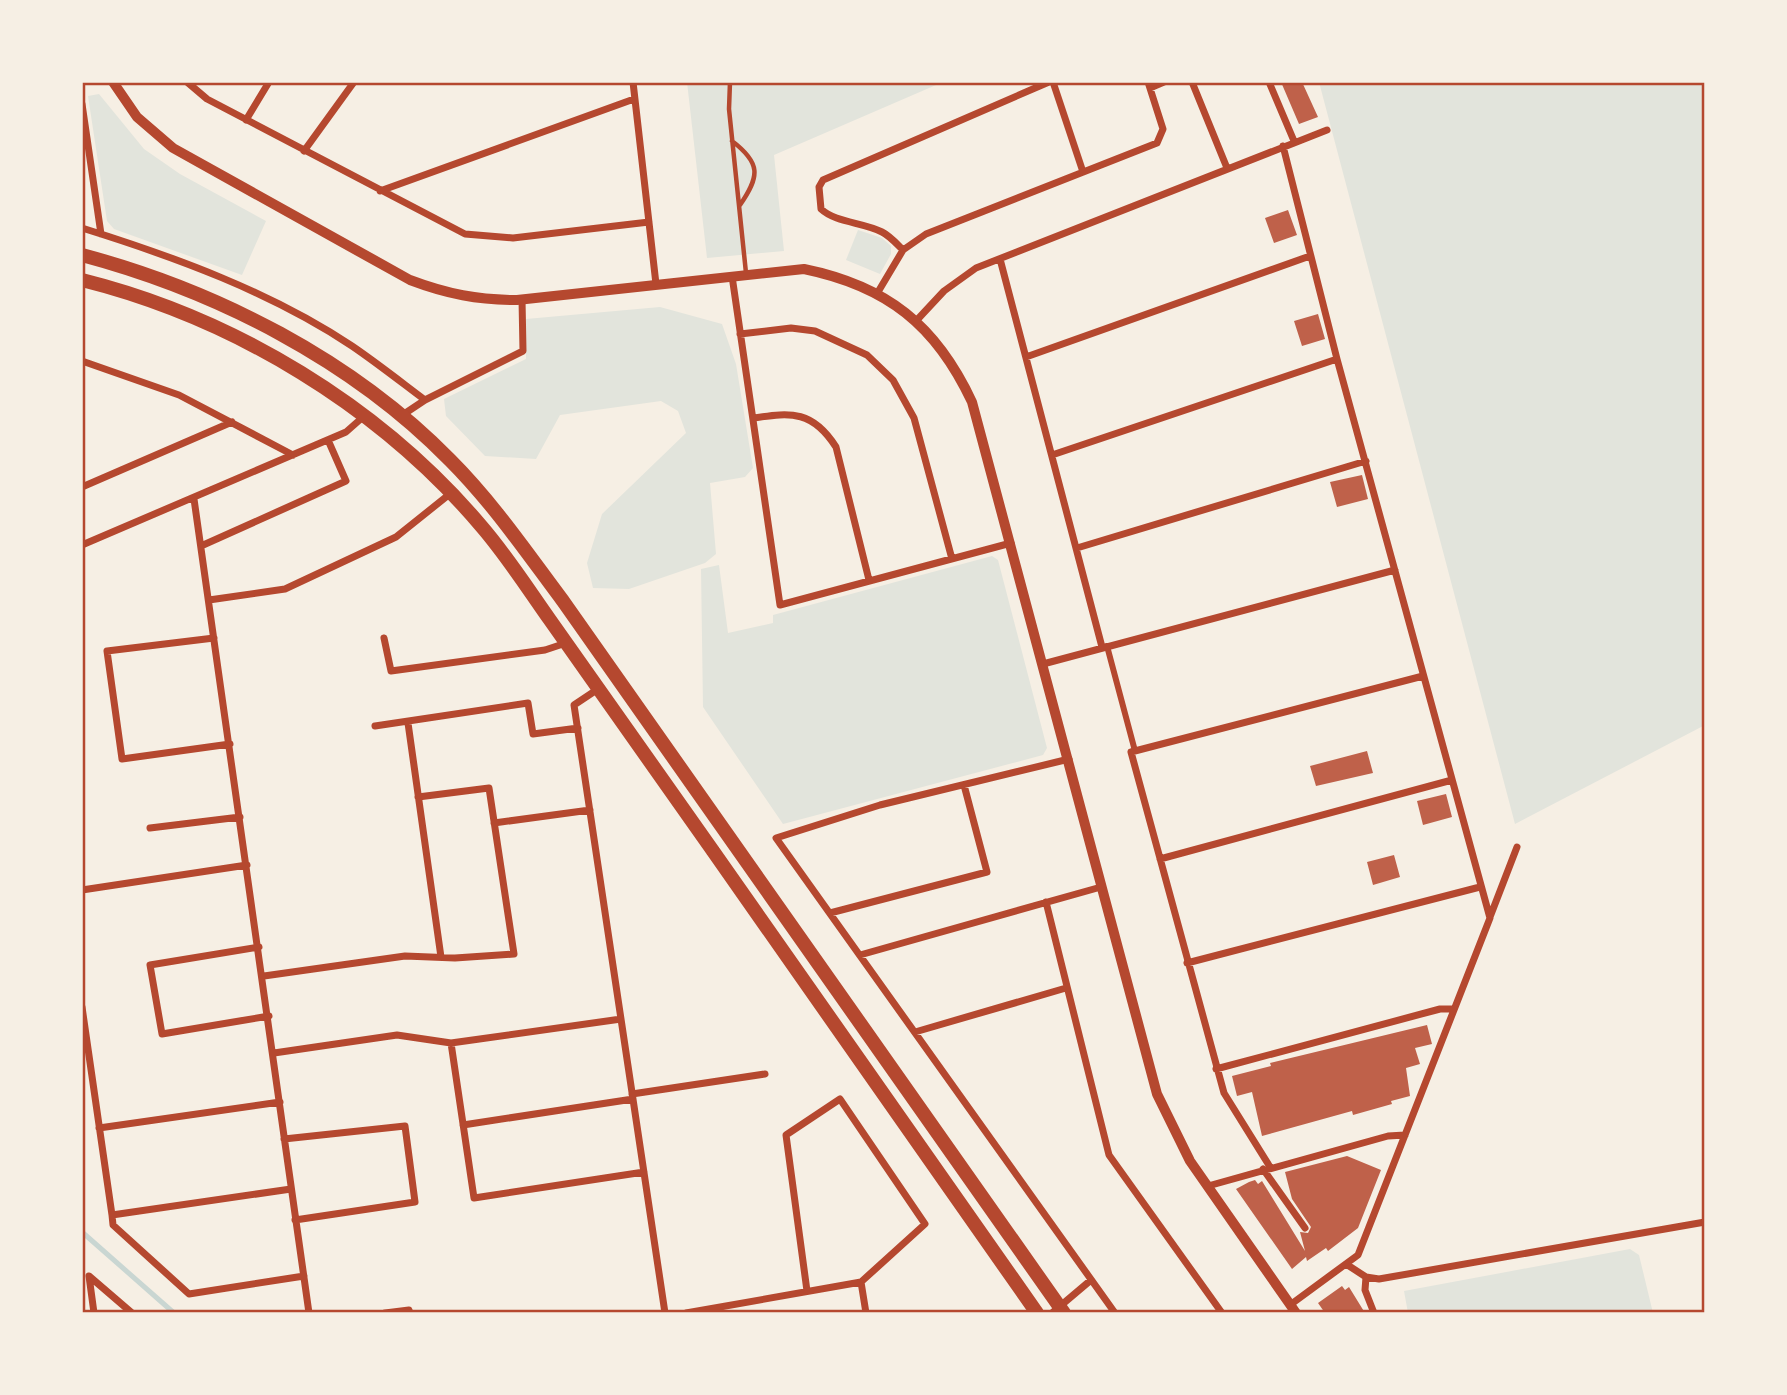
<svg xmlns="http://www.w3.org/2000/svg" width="1787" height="1395" viewBox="0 0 1787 1395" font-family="'Archivo Narrow',sans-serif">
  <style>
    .green { fill: #e2e4dc }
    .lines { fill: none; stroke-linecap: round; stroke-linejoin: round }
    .stream { stroke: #c9d6d2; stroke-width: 5 }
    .building { fill: #bf614a }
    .service { stroke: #b5482f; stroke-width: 4.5 }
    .pedestrian { stroke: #b5482f; stroke-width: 6 }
    .minor { stroke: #b5482f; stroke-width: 7 }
    .tertiary { stroke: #b5482f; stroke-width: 10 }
    .trunk { stroke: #b5482f; stroke-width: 14 }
    .neatline { fill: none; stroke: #b5482f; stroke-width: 2.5 }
  </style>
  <rect width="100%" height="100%" fill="#f6efe4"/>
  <path class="green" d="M687,82H943L774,155L784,251L707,258Z
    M1319,82H1705V725L1515,824Z
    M99,94L144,149L180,174L266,221L242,275L114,229L107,221L88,96Z
    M858,230L882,238L891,246V254L880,274L846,260Z
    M660,307L722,324L736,364L753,468L745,477L710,483L716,554L705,563L629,589L593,588L587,563L602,514L686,433L678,411L661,401L560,415L536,459L485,456L446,416L444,399L526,359V319Z
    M992,556L998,560L1047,748L1043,755L783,824L703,707L701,569L719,565L728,633L773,623V615Z
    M1630,1249L1639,1255L1653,1313H1408L1404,1291Z"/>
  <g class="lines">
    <path class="stream" d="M82,1232L174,1313"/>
  </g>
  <path class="building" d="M1281,82H1302L1318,117L1299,124Z
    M1288,210L1297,235L1274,243L1265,218Z
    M1318,314L1325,339L1302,346L1294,321Z
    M1362,475L1368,499L1337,507L1330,482Z
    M1367,751L1373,773L1316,786L1310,766Z
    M1446,794L1452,817L1423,825L1417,801Z
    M1394,855L1400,877L1373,885L1367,862Z
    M1427,1025L1432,1044L1415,1048L1420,1064L1406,1068L1410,1096L1391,1101L1392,1104L1353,1115L1352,1111L1262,1136L1252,1092L1237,1096L1232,1076L1271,1066L1270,1063Z
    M1347,1156L1381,1170L1358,1228L1328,1251L1326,1248L1307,1261L1306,1257L1292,1269L1236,1189L1249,1182L1255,1180L1258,1184L1262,1181L1305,1251L1300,1232L1308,1233L1311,1227L1292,1199L1285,1172Z
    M1342,1286L1345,1290L1349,1287L1365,1313H1325L1318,1303Z"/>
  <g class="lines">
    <path class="service" d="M730,82L729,109L746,273
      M732,141C761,163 760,176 740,205"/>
    <path class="pedestrian" d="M1107,646L1135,751"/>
    <path class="minor" d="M187,82L207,99L465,234L513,238L649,222
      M633,82L656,284
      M1053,82L1083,172
      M1192,82L1227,168
      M1269,82L1294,141
      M1150,88L1164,82
      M82,104L101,234
      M246,120L269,82
      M1283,146L1337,359L1490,918L1358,1255L1290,1305
      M304,151L354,82
      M380,191L634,99
      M82,228C175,257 271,292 352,346C377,363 401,382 425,400
      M903,250C897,244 890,236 882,232C863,222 836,223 821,209L819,187L823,180L1049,82
      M1000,259L1102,647
      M732,276L780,605L1011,543
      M878,292L903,250L926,234L1157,143L1163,129L1148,82
      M916,321L944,291L976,268L1327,130
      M740,334L791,328L815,331L867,355L893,380L914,418L952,559
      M1026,357L1310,256
      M82,361L179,395L293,455
      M401,416L425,400L523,351L522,299
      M754,418C792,412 813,411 836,447L869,580
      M1052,455L1337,359
      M82,487L232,422
      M194,499L309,1313
      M82,545L346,432L363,417
      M201,546L346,481L328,440
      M1077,548L1366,461
      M209,600L285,589L396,537L451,493
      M214,638L107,651L122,759L230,744
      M384,638L391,671L545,650L566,643
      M1043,664L1395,570
      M598,689L574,705L665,1313
      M408,723L441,957
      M375,726L528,703L533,734L578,728
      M1069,759L880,805L776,838L1115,1313
      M494,823L590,810
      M150,828L240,817
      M1160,859L1452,780
      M82,890L247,865
      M1046,902L1109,1155L1222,1313
      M830,913L987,872L964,785
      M1490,917L1517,847
      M259,947L150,965L162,1034L269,1016
      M860,955L1101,887
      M1187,963L1480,887
      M264,976L405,956L455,958L514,954L489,788L418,797
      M82,1007L112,1215L291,1189
      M915,1032L1066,988
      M451,1043L474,1198L644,1172
      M274,1053L397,1035L451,1043L621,1019
      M1216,1069L1440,1009H1454
      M632,1094L765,1074
      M463,1125L633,1099
      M99,1128L280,1102
      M284,1139L405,1126L415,1202L295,1220
      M1270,1167L1224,1093L1131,752L1423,676
      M1263,1169L1305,1228
      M1208,1186L1388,1136L1405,1135
      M112,1215L113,1225L189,1294L304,1276
      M1346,1264L1366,1277L1379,1279L1705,1222
      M1366,1277L1365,1290L1374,1313
      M807,1291L786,1135L840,1099L925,1224L861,1282L866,1313
      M94,1313L89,1276L132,1313
      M385,1313L409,1310L410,1313
      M686,1313L861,1282
      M1052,1313L1091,1280"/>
    <path class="tertiary" d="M113,82L137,117L173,148L410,280C447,294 478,300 517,300L804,269C887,286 936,325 972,402L1157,1094L1190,1161L1296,1313"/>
    <path class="trunk" d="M82,255C217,291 352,360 450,460C493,503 527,553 563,601L1064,1313
      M82,280C234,318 381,407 482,527C507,556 528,589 550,620C605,697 659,774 713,851C821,1005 929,1159 1037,1313"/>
  </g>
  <rect width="1787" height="1395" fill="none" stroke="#f6efe4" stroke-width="168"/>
  <rect x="84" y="84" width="1619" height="1227" class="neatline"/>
</svg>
